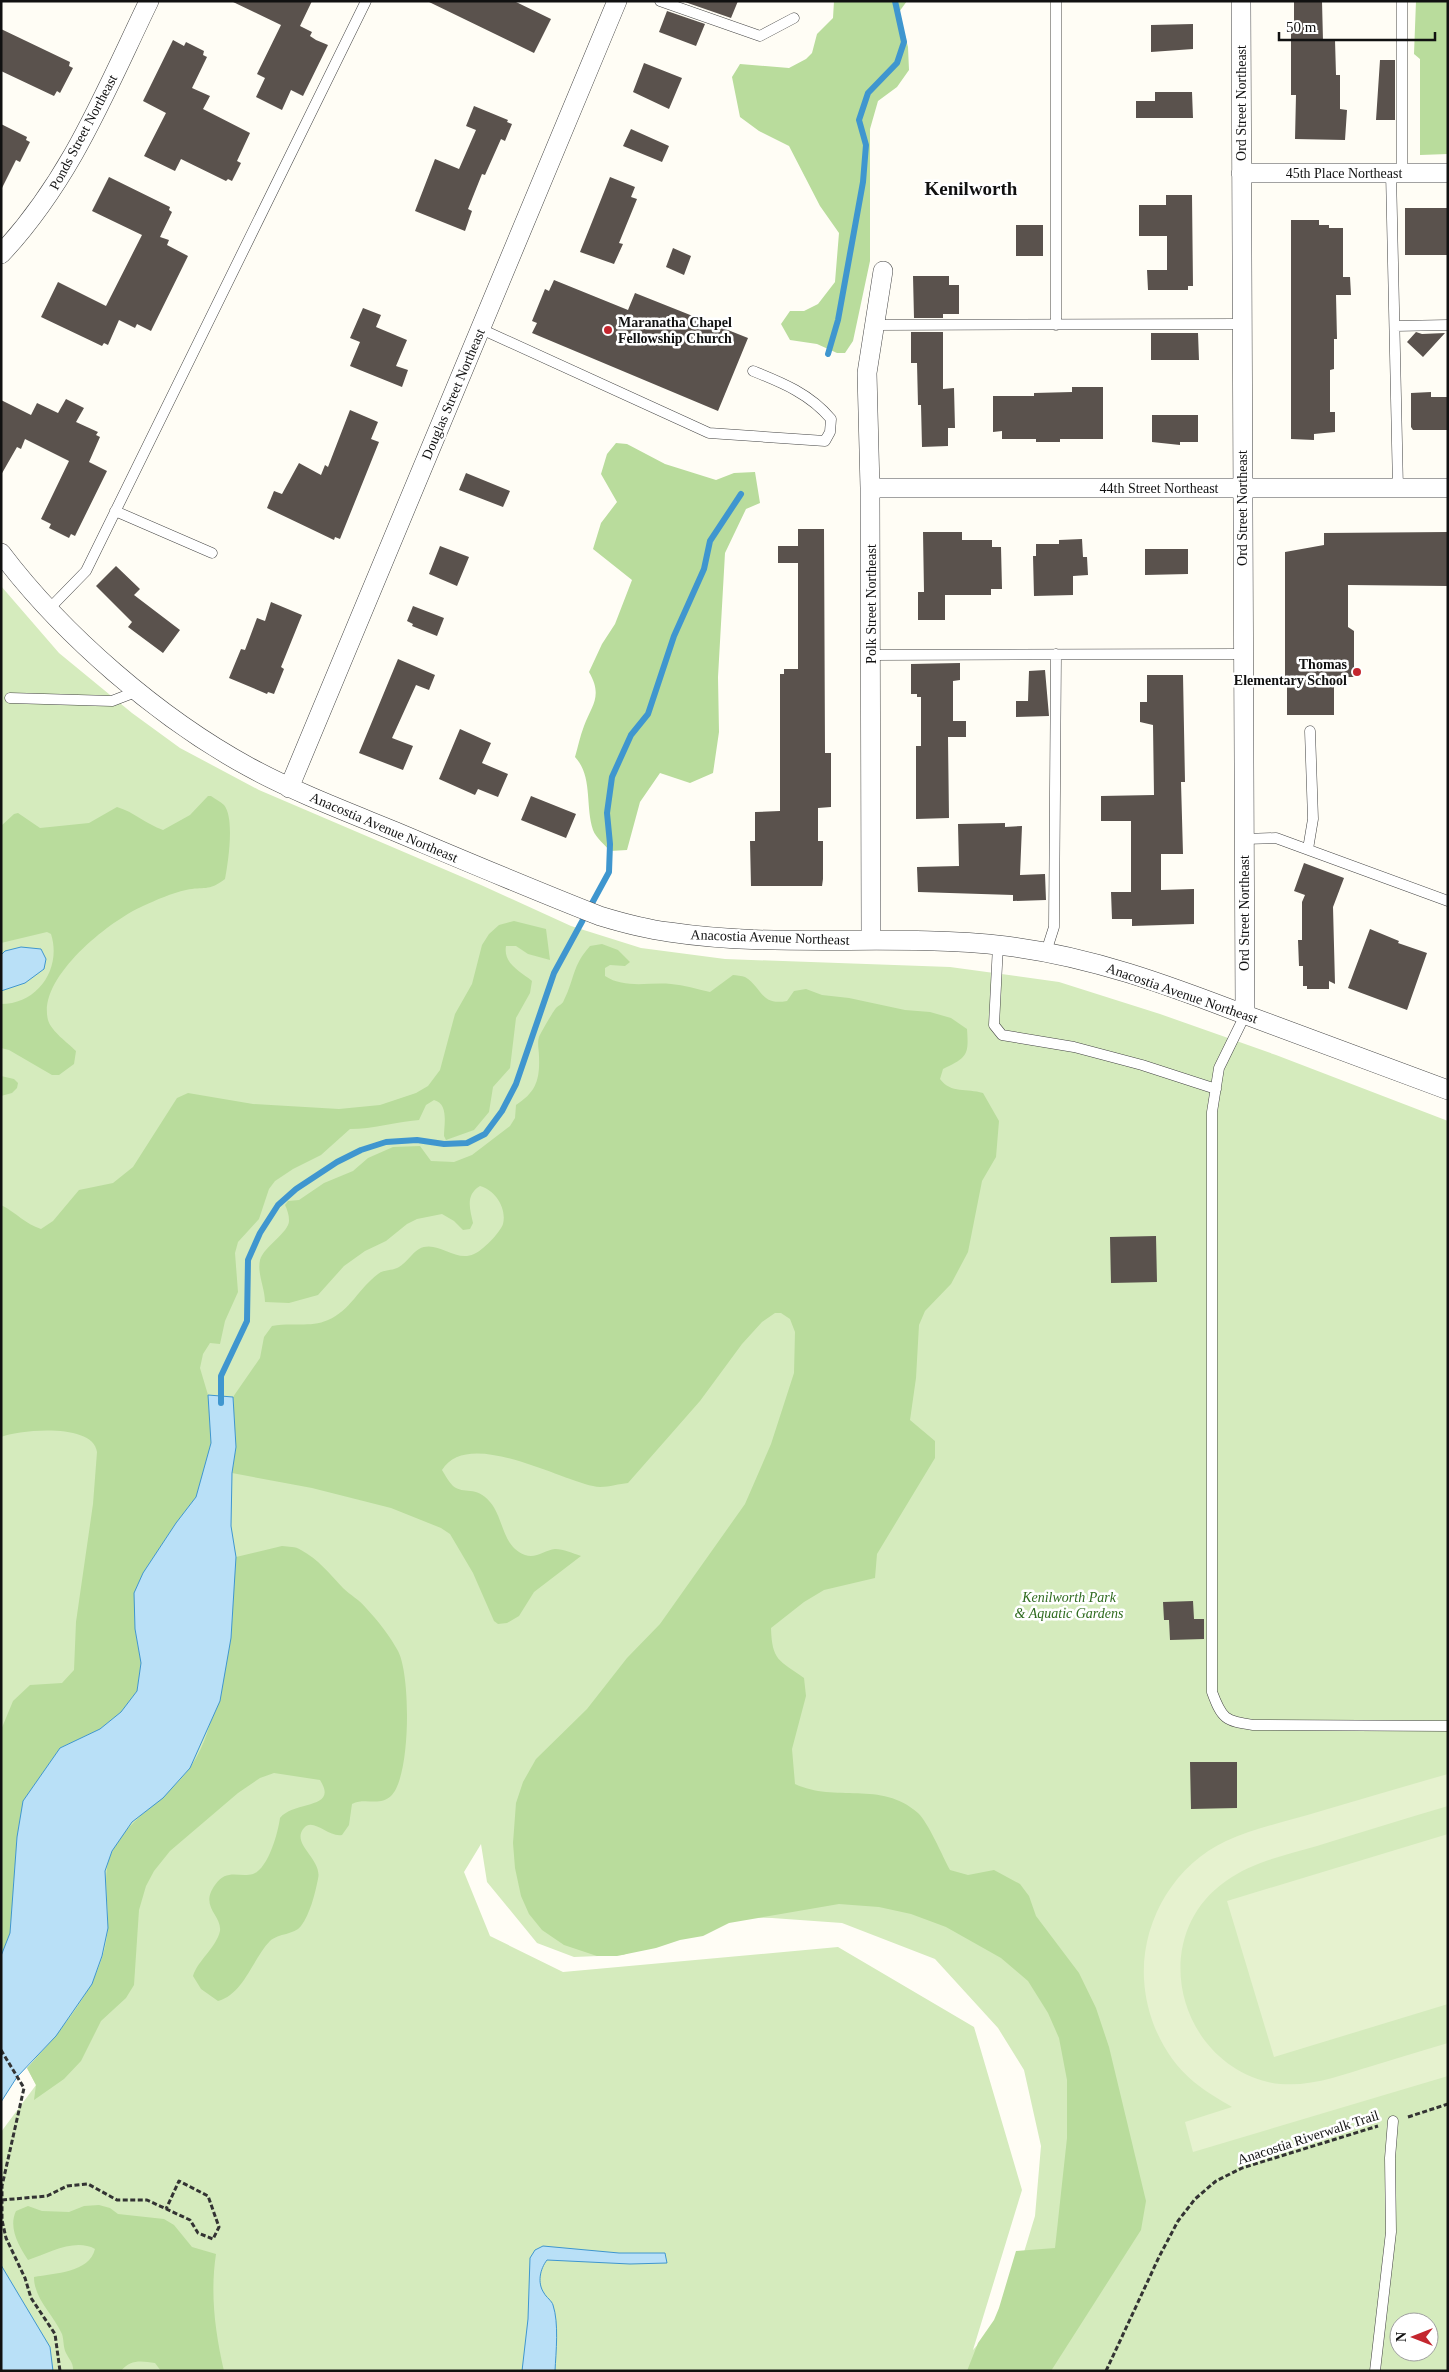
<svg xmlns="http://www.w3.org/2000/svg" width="1449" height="2372" viewBox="0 0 1449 2372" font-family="Georgia,serif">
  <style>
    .green { fill: #d5ebbd; fill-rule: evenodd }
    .forest { fill: #b9dc9c }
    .pitch { fill: #e6f2cf }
    .water { fill: #b9e0f7; stroke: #3f96cf }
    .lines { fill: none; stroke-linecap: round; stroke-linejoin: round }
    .stream { stroke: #3f96cf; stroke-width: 6 }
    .building { fill: #5a524d }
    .service-casing { stroke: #444; stroke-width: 11 }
    .minor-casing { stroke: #444; stroke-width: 20 }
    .path { stroke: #333; stroke-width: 3; stroke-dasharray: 5 2.5; stroke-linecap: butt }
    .service { stroke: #fff; stroke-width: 10 }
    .minor { stroke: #fff; stroke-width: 19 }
    .poi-dot { fill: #c4262e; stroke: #fff; stroke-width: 2 }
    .labels { text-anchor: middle; stroke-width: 5; stroke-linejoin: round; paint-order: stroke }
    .street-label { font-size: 14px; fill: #111; stroke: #fff }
    .poi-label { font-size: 14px; font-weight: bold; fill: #111; stroke: #fff; text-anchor: start }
    .park-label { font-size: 14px; font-style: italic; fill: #2f6b1f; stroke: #fff }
    .district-label { font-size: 19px; font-weight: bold; fill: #111; stroke: #fff }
  </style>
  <rect width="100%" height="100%" fill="#fffdf5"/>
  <path class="green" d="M1,586L59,653L132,713L180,748L259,790L481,885L571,926L641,948L725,959L950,967L1059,982L1160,1014L1276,1055L1448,1121V2371H1V2132L36,2085L27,2068L56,2036L1,1956ZM481,1844L487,1882L537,1943L574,1957L623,1955L727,1917L772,1918L842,1923L935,1959L998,2028L1024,2070L1041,2146L1035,2216L1011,2295L995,2325L973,2350L1022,2190L974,2027L838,1947L563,1972L490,1936L464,1872ZM1399,2322H1429V2352H1399Z"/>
  <path class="forest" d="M834,1H907L899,12L908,47L909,70L897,87L878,101L870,129V261L853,341L845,353H837L817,344L790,340L781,324L790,311H804L818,304L835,282L839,233L820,206L789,146L759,131L740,117L732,77L740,64L789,68L806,59L812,53L817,34L833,18Z
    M1416,1H1448V154L1420,155V59L1414,54Z
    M616,443L627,444L665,464L716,480L734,473L755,472L760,503L746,509L725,553L718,677L719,732L713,773L690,783L660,773L640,802L627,850L610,851C605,845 596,838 593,830C585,806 593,776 575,757C578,747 580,736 584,726C592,705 603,696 589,672L602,644L615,624L632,580L593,549L601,523L617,502L601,474L607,454Z
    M208,796H211C215,799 221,802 224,805C235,818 228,863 225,879C208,892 204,886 186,890C172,893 156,900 143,906C109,921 37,978 48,1020C51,1031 68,1043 76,1051L74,1064L59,1075H52L9,1050L1,1048V1004C38,1004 62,968 51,934L47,932L1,943V826L14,814L18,813L40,828L89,823L117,807C134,812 146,824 163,830L190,815Z
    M514,921L546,929L550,960L528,954L516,946H506C503,964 520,971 532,981L530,993L516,1018L510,1068L493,1087L489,1112L474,1130L446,1140L444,1136C444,1124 449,1104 434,1100L426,1105L419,1120C395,1122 373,1129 350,1129L321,1155L293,1169L275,1181L269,1189L259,1219L238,1242L235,1253L238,1292L225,1321L220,1344L210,1343L203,1354L200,1368L208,1395L211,1443L206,1464L196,1497L176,1523L143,1573L135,1629L141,1663L137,1691L121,1712L100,1729L60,1748L23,1801L17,1837L10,1933L1,1956V1730L13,1701L30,1685L62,1683L74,1670L76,1622L93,1504L97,1452C94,1423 21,1429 1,1437V1205C17,1213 25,1224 41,1229L53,1221L79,1190L113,1183L133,1167L177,1098L188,1093L253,1104L339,1109L380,1105L416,1093L428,1086L440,1070L455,1014L472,984L482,945L489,934L499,925Z
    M602,944L618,950L630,962L625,966L610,965L605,968V976C625,989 648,982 671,984C684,985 697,989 710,992L733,975C736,975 742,976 745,977C763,988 760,1006 787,1001L794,991L806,989L822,995L849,998L905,1010L930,1012L951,1018L967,1029C969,1056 967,1057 943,1069L940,1079C951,1094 967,1088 983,1093L999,1121L996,1157L982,1181L968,1252L951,1284L925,1311L919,1325L916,1378L910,1420L935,1441V1458L877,1554L875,1578L824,1590L804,1602L771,1628C772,1661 779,1660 804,1678L806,1696L792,1749L795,1784C835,1803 881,1780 918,1813C928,1822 943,1857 950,1870L968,1875L994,1870L1020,1884L1029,1896L1036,1916L1079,1973L1096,2008L1109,2047L1146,2201L1141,2230L1051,2371H967L978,2343L994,2320L999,2308L1016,2251L1055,2248L1067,2138V2080L1059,2038L1048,2013L1028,1981L1001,1958L946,1927L911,1914L879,1907L839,1904L729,1923L703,1936L680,1940L656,1948L617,1956H597L564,1945L542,1930L529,1914L521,1896L515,1868L513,1843L516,1803L523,1782L536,1759L587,1709L627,1658L660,1624L745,1504L771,1444L794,1373L795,1332L790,1319L781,1313H775L762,1322L742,1344L700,1401L628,1483C617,1484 603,1489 593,1486C556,1478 467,1428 442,1470C445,1475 449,1482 453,1486C464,1495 476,1485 490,1502C504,1518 502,1547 525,1555C536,1559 545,1550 555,1549C564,1549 572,1553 581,1556L534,1592L519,1616L507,1623L498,1624L494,1621L473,1573L450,1534L441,1528L391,1508L312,1488L232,1473L236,1447L233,1397L260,1358L264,1337L272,1326C291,1322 310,1328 328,1320C350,1311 359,1288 378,1274C384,1269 393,1271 399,1267C407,1262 412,1253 419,1249C437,1239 455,1263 474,1254C482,1251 500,1233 503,1224C507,1208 495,1190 480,1186C465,1195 470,1209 473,1223L470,1229L463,1230L454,1221L442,1214L417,1219L407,1224L386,1241L365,1251L344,1266L318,1295L289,1303L265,1302C265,1288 257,1274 260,1260C264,1246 290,1232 289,1220C289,1215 287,1209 285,1205L288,1201L299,1200L324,1183L353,1171L368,1158L393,1147L420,1146L431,1161L454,1162L472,1155L510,1126L515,1118L516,1105C536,1092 540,1080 539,1056C539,1050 537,1043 539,1037C540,1034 554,1010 556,1008C559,1005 563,1004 564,1000C575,978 572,966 590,946Z
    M1,1076L14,1079L18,1083L17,1088L12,1093L1,1096Z
    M282,1546C289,1547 295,1546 301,1550C318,1559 330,1574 343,1588C350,1595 360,1600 366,1608C378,1621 390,1636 398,1651C411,1675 411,1777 391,1796C379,1807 366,1797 352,1804L349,1825L342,1835C329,1838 313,1817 304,1828C290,1844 323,1859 318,1879C315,1894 310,1914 301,1926C294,1935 279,1933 270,1941C253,1958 244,1994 218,2001L201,1989L193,1976C198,1960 216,1948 220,1931C222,1915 199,1907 215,1885C227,1868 239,1878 253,1874C268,1869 278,1833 280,1818C295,1800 339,1810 320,1780L274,1773L260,1778L238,1793L170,1851L154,1871L146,1886L139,1910L134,1985L126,1998L101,2021L81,2061L64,2079L34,2100L36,2085L27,2068C63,2028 105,1982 108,1926C109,1901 101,1874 112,1852C129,1817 166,1800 189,1769C209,1742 215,1705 222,1673C225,1661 229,1649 231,1636C233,1610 234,1583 236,1557Z
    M99,2205L110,2208L118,2214L164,2219L174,2225L192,2247L216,2254C210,2293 215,2332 224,2371H161L155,2363C142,2361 130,2359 121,2371H73C74,2364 69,2359 66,2353C63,2347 64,2340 62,2334C53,2314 34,2299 34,2277C55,2273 89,2273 95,2249C75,2238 49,2253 28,2260C19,2246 8,2228 16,2211L28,2206L42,2211L69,2212L84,2206Z"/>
  <path class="pitch" d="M1448,1774V1806C1404,1819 1361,1832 1317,1846C1286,1855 1252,1862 1226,1881C1147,1936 1177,2060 1268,2082C1304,2090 1338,2076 1372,2066C1397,2058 1422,2051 1448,2043V2076L1193,2152L1185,2122L1232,2107C1219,2099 1206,2092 1194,2082C1164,2057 1146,2018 1144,1979C1141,1922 1174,1865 1226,1841C1256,1827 1290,1821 1321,1811C1363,1799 1405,1786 1448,1774Z
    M1448,1834V2004L1274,2057L1227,1901Z"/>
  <path class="water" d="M21,947L41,949L46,959L44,969L25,983L1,991V955L5,951Z
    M208,1395L233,1397L236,1447L232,1473L231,1526L236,1557L231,1638L220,1701L190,1768L163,1798L132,1822L112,1851L105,1871L108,1928L102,1956L92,1984L56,2036L17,2077L1,2102V1956L10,1933L17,1837L23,1801L60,1748L100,1729L121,1712L137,1691L141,1663L135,1629L134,1593L143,1573L176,1523L196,1497L211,1443Z
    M543,2246L619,2253H665L667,2263L630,2264L547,2260C540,2269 537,2283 544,2293C546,2297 552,2301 553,2305C559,2323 556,2352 555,2371H522L528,2319L530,2258L535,2250Z
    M1,2265L50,2347L53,2371H1Z"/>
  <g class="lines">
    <path class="stream" d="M828,354L838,320L863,182L866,145L859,120L868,93L897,63L904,42L895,1
      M221,1403V1376L247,1321L248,1260L260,1233L278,1205L296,1189L337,1162L361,1150L386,1142L417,1140L444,1144L467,1143L485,1134L502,1111L516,1084L554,973L609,872L610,844L607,813L612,777L631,735L648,714L674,636L704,569L710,541L741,494"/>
  </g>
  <path class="building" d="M231,1H312L300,26L312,32L310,36L316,40L328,45L303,96L291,90L282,110L256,97L265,78L257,74L281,25Z
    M427,1H514L551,19L534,53Z
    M682,1H738L731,18Z
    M1294,1H1322L1323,41L1335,40L1336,75H1340V109L1347,110L1345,140L1295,139L1296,95H1291V33L1294,32Z
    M667,11L705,24L696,46L659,32Z
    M1193,24V49L1151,52V25Z
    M1,29L70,62L69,66L73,68L60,93L57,91L54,96L1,71Z
    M173,40L184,46L186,42L204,51L203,55L207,57L192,88L210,96L203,109L250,133L237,161L241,163L232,181L228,179L226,181L181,159L175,171L144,156L166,113L143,101Z
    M1380,60H1395V120H1376Z
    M644,63L682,78L669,109L633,92Z
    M1155,92H1192L1193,118H1136V101H1155Z
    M474,106L508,120L507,122L512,124L505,141L501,139L485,175L482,174L468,209L472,211L465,231L415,211L435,159L459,169L476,130L466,126Z
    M1,124L27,137L26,140L30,142L20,162L16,160L1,190Z
    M631,129L669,146L662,162L623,146Z
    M109,177L170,207L169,210L172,212L160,237L169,240L167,245L188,256L151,331L137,324L135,328L119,320L108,345L104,343L102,346L41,317L58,282L106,306L142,235L92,211Z
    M610,177L635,187L631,197L637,199L619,243L623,244L614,264L580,252Z
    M1166,195H1192L1193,286H1188V290H1148L1147,270H1167V236H1139V205H1166Z
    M1405,208H1448V255H1405Z
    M1291,220H1319V225H1329V228H1343V277H1350L1351,295H1336L1337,339H1334V369L1330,370V412H1335V432L1314,434V440L1291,439Z
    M1016,225H1043V256H1016Z
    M673,248L691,256L684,275L666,267Z
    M913,276H949V285H959V314H943V318H914Z
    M554,280L628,310L635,293L748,338L718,411L532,333L537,323L532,321L545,289L549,291Z
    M363,308L381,315L376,327L407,340L396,366L408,370L402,387L350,366L360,342L350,338Z
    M911,332H943V389L954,388L955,428H948V446L922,447L921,405H918L917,363H911Z
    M1416,332L1422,334L1445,333L1423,357L1407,342Z
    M1151,333H1198L1199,360H1151Z
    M1072,387H1103V439H1060V442H1036V439H1002V431L993,432V396H1034V393L1072,392Z
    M1431,392V397H1448V430H1413L1411,427V393Z
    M66,399L84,408L76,422L98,432L96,435L100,437L89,462L107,471L75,536L71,534L69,538L49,528L51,524L41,519L69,461L25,439L21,449L17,447L1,475V400L31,415L37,403L58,413Z
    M350,410L378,422L371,439L379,442L340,539L335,537L334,540L267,508L274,491L282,494L299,463L321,475L325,465L328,467Z
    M1152,415H1198V442H1180V445L1152,442Z
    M466,473L510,491L503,507L459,490Z
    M798,529H824L825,753H831V807L818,808V841H823V879L822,886H751L750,841H755V812L780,811V674H784V669H798V563H778V546H798Z
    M923,532H962V540H992V547H1001L1002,589H991V595H945V620H918V592H924Z
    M1448,532V586L1348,585V627L1354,631V677H1337V681H1334V715H1287V681H1285V552L1324,545V533Z
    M1082,539L1083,557H1087L1088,575L1073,576V595L1034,596L1033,556H1036V544H1059V540Z
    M440,546L469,557L457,586L429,574Z
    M1145,549H1188V574L1145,575Z
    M116,566L140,589L134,595L180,630L163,653L128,627L132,622L96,586Z
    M271,602L302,615L281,667L284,669L274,694L268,692L267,694L229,678L241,649L245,650L257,618L265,621Z
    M413,606L444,618L437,636L412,626L413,624L407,621Z
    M398,659L435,675L429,690L416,685L392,738L413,746L403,770L359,753Z
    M960,663V680L953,681V721H966V737H948L949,818L916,819V746H921V697H917V694H911V664Z
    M1045,670L1049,716L1016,717V701H1028L1029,671Z
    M1147,675H1183L1185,782H1181L1183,854H1161V890L1194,889V924L1132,926V919H1112L1111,892H1131V821H1101V796L1154,795L1153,725L1140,722V702H1147Z
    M460,729L491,743L482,763L508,774L498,797L478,789L475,795L439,779Z
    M531,796L576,814L566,838L521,820Z
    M1005,823V827L1022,826L1020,875L1045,874L1046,900L1013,901V895L918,892L917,867L959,866L958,824Z
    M1304,863L1344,878L1333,907L1335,984L1329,981V989H1307V986H1303V966H1299L1298,940H1302V902L1305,895L1294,891Z
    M1370,929L1399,941L1398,943L1427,953L1407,1010L1348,988Z
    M1156,1236L1157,1282L1111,1283L1110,1237Z
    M1193,1601L1194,1619H1204V1639L1170,1640L1169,1620H1164L1163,1602Z
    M1190,1762H1237V1808L1191,1809Z"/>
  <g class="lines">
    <defs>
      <path id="service" d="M660,1L760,36L794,18
        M1056,1V325
        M1402,1V173
        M1391,173L1398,488
        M874,325L1242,324
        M1395,326L1448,325
        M481,329L709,433L825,441L830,432L831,419C810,394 783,383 753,371
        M115,511L212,553
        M49,609L86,571L366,1
        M871,655L1243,654
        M10,698L112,701L138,691
        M1244,839L1276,838L1448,901
        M1308,849L1313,819L1310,731
        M998,945L994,1025L1002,1035L1074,1047L1142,1065L1216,1089
        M1046,952L1054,927L1056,654
        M1245,1015L1219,1068L1212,1112V1692C1222,1719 1225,1721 1253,1725L1448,1726
        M1375,2371L1391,2232L1390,2158L1393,2121"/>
      <path id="minor" d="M1241,1L1245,1015
        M1241,173H1448
        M1,254C71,179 105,92 149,1
        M870,488H1448
        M1,553C63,635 159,718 249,767C295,792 345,811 394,831C463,860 531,889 600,916C623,923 645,929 669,932C780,949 894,933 1006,946C1090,956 1168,985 1246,1015C1313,1040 1380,1065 1448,1090
        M289,788L617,1
        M871,939L870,488L867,373L883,271"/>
    </defs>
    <use href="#service" class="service-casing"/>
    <use href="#minor" class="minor-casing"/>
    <path class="path" d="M1,2050L24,2088L2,2186V2220L6,2238L25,2278L31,2298L55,2334L60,2371
      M1408,2117L1448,2104
      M2,2200L47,2196L67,2186L88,2184L117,2200H147L190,2220L198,2233L213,2239L219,2227L208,2196L179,2181L166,2209
      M1106,2371L1159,2257L1178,2221L1195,2199L1216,2181L1242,2168L1378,2126"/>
    <use href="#service" class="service"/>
    <use href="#minor" class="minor"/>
  </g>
  <g class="poi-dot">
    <circle cx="608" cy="330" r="5"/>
    <circle cx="1357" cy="672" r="5"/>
  </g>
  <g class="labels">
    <g class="street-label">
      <text transform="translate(1241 103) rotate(-90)" y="5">Ord Street Northeast</text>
      <text transform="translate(83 132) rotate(-62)" y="5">Ponds Street Northeast</text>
      <text x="1344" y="178">45th Place Northeast</text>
      <text transform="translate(453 394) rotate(-67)" y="5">Douglas Street Northeast</text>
      <text x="1159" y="493">44th Street Northeast</text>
      <text transform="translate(1242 508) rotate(-90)" y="5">Ord Street Northeast</text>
      <text transform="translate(871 604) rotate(-90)" y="5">Polk Street Northeast</text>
      <text transform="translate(384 827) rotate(23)" y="5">Anacostia Avenue Northeast</text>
      <text transform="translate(1244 913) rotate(-90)" y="5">Ord Street Northeast</text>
      <text transform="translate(770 937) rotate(2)" y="5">Anacostia Avenue Northeast</text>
      <text transform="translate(1182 993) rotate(19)" y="5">Anacostia Avenue Northeast</text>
      <text transform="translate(1308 2137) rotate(-18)" y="5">Anacostia Riverwalk Trail</text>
    </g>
    <g class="poi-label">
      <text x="618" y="327">Maranatha Chapel<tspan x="618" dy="16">Fellowship Church</tspan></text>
      <text x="1347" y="669" text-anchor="end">Thomas<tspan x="1347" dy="16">Elementary School</tspan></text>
    </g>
    <g class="park-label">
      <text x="1069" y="1602">Kenilworth Park<tspan x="1069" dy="16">&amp; Aquatic Gardens</tspan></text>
    </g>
    <g class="district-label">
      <text x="971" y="195">Kenilworth</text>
    </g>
  </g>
  <rect width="1449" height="2372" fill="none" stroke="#111111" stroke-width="5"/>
  <g transform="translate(1414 2337) rotate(270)"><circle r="24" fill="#ffffff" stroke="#a0a0a0"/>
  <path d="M0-4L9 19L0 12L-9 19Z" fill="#c4262e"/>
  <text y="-8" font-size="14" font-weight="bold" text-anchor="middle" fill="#111111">N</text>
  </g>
  <path d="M1279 32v8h156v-8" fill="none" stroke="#111111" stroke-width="2.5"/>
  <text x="1286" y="32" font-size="15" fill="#111111" stroke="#ffffff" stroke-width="4" paint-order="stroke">50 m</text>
</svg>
